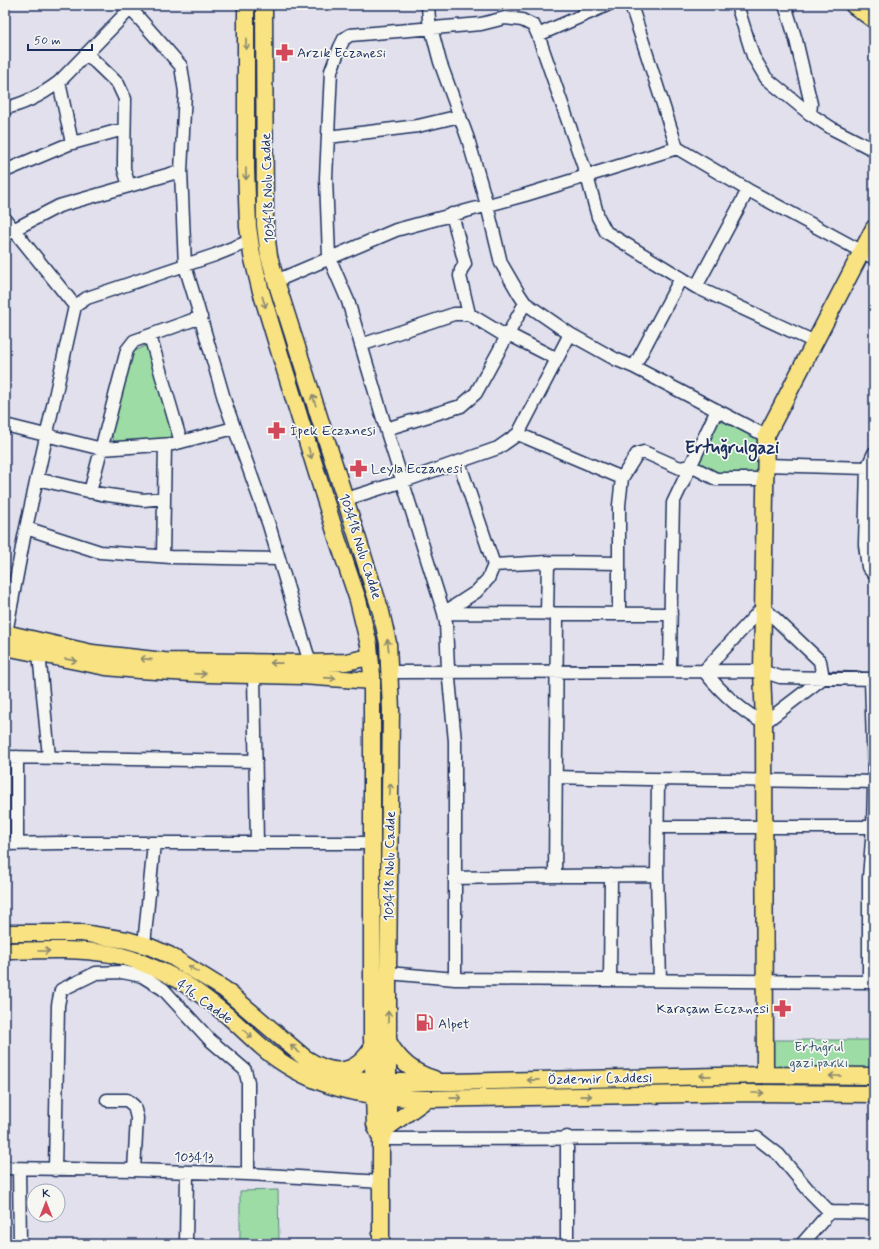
<svg xmlns="http://www.w3.org/2000/svg" width="879" height="1249" viewBox="0 0 879 1249" font-family="Mynerve,sans-serif">
  <style>
    .green { fill: #9ddca4; stroke: #5c8681 }
    .lines { fill: none; stroke-linecap: round; stroke-linejoin: round }
    .minor-casing { stroke: #1b2f5e; stroke-width: 15 }
    .major-casing { stroke: #1b2f5e; stroke-width: 19 }
    .minor { stroke: #f6f6f2; stroke-width: 12 }
    .major { stroke: #f8e281; stroke-width: 16 }
    .oneway { stroke: #8a8870 }
    .labels { text-anchor: middle; stroke-width: 3.5; stroke-linejoin: round; paint-order: stroke }
    .poi-label { font-size: 14px; fill: #1b2f5e; stroke: #f6f6f2; text-anchor: start }
    .street-label { font-size: 14px; fill: #1b2f5e; stroke: #f6f6f2 }
    .park-label { font-size: 14px; fill: #3c5a70; stroke: #f6f6f2 }
    .district-label { font-size: 18px; font-weight: bold; fill: #1b2f5e; stroke: #f6f6f2 }
  </style>
  <rect width="100%" height="100%" fill="#e1e0ec"/>
  <filter id="ink" filterUnits="userSpaceOnUse"><feTurbulence type="fractalNoise" baseFrequency=".025" numOctaves="2"/><feDisplacementMap in="SourceGraphic" scale="8" xChannelSelector="R" yChannelSelector="G"/><feConvolveMatrix kernelMatrix="1 2 1 2 8 2 1 2 1" color-interpolation-filters="sRGB"/></filter>
  <g filter="url(#ink)">
    <path class="green" d="M147,345L175,439L115,445L112,435V426L131,353Z
      M717,410L766,436L765,479H716L691,466Z
      M765,1040H874V1068H765Z
      M278,1190L279,1244H240V1191Z"/>
    <g class="lines">
      <defs>
        <path id="minor" d="M428,5L429,20L440,62L468,139L487,205L501,263L519,294L525,303L570,334L615,359L634,367L766,436
          M631,5L677,148L748,190L874,258
          M737,5L753,56L766,78L810,114L833,129L874,150
          M785,5L796,40L811,104L810,114
          M131,9L181,66L185,92L181,171L185,266L197,305L225,402L269,525L310,663
          M538,35L607,5
          M87,54L118,84L125,99L124,159V169L129,186
          M59,82L72,143
          M5,108C26,104 43,94 59,82L134,5
          M328,137L418,126L460,116
          M5,171L69,144L124,129
          M452,214L465,264L461,270L460,276L469,314
          M5,219L75,306
          M5,236L13,230L59,206L181,171
          M276,281L396,230L525,195L677,148
          M696,287L748,190
          M508,334L557,359
          M150,336L181,442
          M361,345L454,314H469L507,337
          M634,367L681,278
          M5,425L102,449L173,444L234,428
          M386,429L461,406L476,393L525,303
          M518,434L622,478
          M766,465L867,468L874,453
          M867,468L865,545L868,567L874,574
          M37,479L101,494L143,500L164,498
          M90,492L127,350L134,341L201,317
          M346,499L404,481L498,448L518,434L570,334
          M26,528L100,552L171,557L279,559
          M163,556L165,445
          M494,565L548,562L619,563
          M763,607L820,661L823,678L764,723C739,710 721,692 704,671Z
          M445,612L476,592L488,579L494,565L459,462
          M444,613L671,614
          M547,614L548,562
          M557,614L555,876L657,875
          M619,614V505L622,478L637,454L644,452L680,468L691,466L716,479H765
          M6,633L24,537L75,306L87,298L215,255L250,241
          M39,653L49,757
          M670,671L671,589L673,503L717,410
          M390,672L762,671L780,677L874,679
          M254,675L257,843
          M871,679L874,777
          M5,757L256,761
          M17,757V844
          M556,777C662,780 768,780 874,782
          M658,780L657,875L660,980
          M659,827H873
          M5,844L59,843H372
          M455,878L555,876
          M144,945L154,843
          M388,973L455,979L874,982
          M455,979V741L448,669L446,623L444,613L386,429L348,301L329,257L326,178L331,71L340,47L344,39L350,35L481,24L505,18L522,20L534,26L538,35L587,176L598,217L606,232L696,287L815,342
          M610,980L611,875
          M869,982V878L873,827L874,788
          M107,1100H127L134,1106L137,1118L134,1170
          M381,1139L757,1138L779,1155L810,1192L830,1212L802,1244
          M5,1168L134,1170L248,1174L382,1182
          M19,1169L20,1244
          M55,1170L58,1005L61,990L96,973L122,972L142,976L163,989L210,1040L245,1070L248,1082V1174
          M830,1212L874,1213
          M186,1244L187,1172
          M567,1244V1137"/>
        <path id="major" d="M246,5V168L248,227L252,255L260,288L280,354L337,538L358,600L369,645L372,675V1038L375,1124L381,1139V1244
          M264,5L265,225L269,256L276,281L381,612L388,643L391,710L388,973V1127L381,1139
          M853,5L874,20
          M5,633L92,653L164,661L310,663L346,662L370,657
          M5,647L106,667L139,670L208,674L302,676L372,681
          M5,933H82L127,940L148,946L169,955L224,989L305,1058C331,1075 354,1077 372,1048
          M5,951C40,950 76,948 111,954C125,956 141,962 154,968C182,979 206,998 229,1017C245,1031 260,1047 277,1059C324,1092 371,1097 427,1099L745,1093L874,1094
          M388,1041C398,1060 413,1073 434,1079
          M328,1070L346,1076L373,1082H451L765,1075L874,1076
          M765,1075L764,723L762,671L766,436L874,228
          M388,1127L427,1099"/>
      </defs>
      <use href="#minor" class="minor-casing"/>
      <use href="#major" class="major-casing"/>
      <use href="#minor" class="minor"/>
      <use href="#major" class="major"/>
    </g>
    <defs><path id="oneway-shaft" d="M-6 0H5M1.5-3L5.5 0L1.5 3" fill="none" stroke-width="1.6" stroke-linecap="round" stroke-linejoin="round"/></defs>
    <g class="oneway">
      <use href="#oneway-shaft" transform="translate(246 44) rotate(90)"/>
      <use href="#oneway-shaft" transform="translate(246 174) rotate(89)"/>
      <use href="#oneway-shaft" transform="translate(264 302) rotate(73)"/>
      <use href="#oneway-shaft" transform="translate(314 400) rotate(-108)"/>
      <use href="#oneway-shaft" transform="translate(310 453) rotate(73)"/>
      <use href="#oneway-shaft" transform="translate(388 645) rotate(-97)"/>
      <use href="#oneway-shaft" transform="translate(146 659) rotate(-174)"/>
      <use href="#oneway-shaft" transform="translate(71 660) rotate(11)"/>
      <use href="#oneway-shaft" transform="translate(276 663) rotate(-179)"/>
      <use href="#oneway-shaft" transform="translate(200 674) rotate(2)"/>
      <use href="#oneway-shaft" transform="translate(330 678) rotate(4)"/>
      <use href="#oneway-shaft" transform="translate(390 789) rotate(-89)"/>
      <use href="#oneway-shaft" transform="translate(44 951)"/>
      <use href="#oneway-shaft" transform="translate(193 969) rotate(-148)"/>
      <use href="#oneway-shaft" transform="translate(388 1017) rotate(-90)"/>
      <use href="#oneway-shaft" transform="translate(248 1034) rotate(43)"/>
      <use href="#oneway-shaft" transform="translate(295 1049) rotate(-140)"/>
      <use href="#oneway-shaft" transform="translate(705 1076) rotate(179)"/>
      <use href="#oneway-shaft" transform="translate(835 1076) rotate(-180)"/>
      <use href="#oneway-shaft" transform="translate(533 1080) rotate(179)"/>
      <use href="#oneway-shaft" transform="translate(758 1093)"/>
      <use href="#oneway-shaft" transform="translate(586 1096) rotate(-1)"/>
      <use href="#oneway-shaft" transform="translate(456 1098) rotate(-1)"/>
    </g>
  </g>
  <defs>
    <symbol id="pharmacy-bare" viewBox="-9 -9 18 18"><path d="M-2-6h4v4h4v4h-4v4h-4v-4h-4v-4h4Z" fill="#d1495b" stroke="#f6f6f2" stroke-width="2.5" paint-order="stroke"/></symbol>
    <symbol id="fuel-bare" viewBox="-9 -9 18 18"><path d="M-5.5-6h7V0h2V4h1.3V-2.5L3-4.5l.8-.8L6-3V5H2.5V1h-1V6h-7ZM-4.2-4.7v3.2H.2V-4.7Z" fill="#d1495b" stroke="#f6f6f2" stroke-width="2.5" paint-order="stroke"/></symbol>
  </defs>
  <g fill-rule="evenodd">
    <use href="#pharmacy-bare" x="272" y="40" width="25" height="25"/>
    <use href="#pharmacy-bare" x="264" y="418" width="25" height="25"/>
    <use href="#pharmacy-bare" x="346" y="456" width="25" height="25"/>
    <use href="#pharmacy-bare" x="770" y="996" width="25" height="25"/>
    <use href="#fuel-bare" x="412" y="1010" width="25" height="25"/>
  </g>
  <g class="labels">
    <g class="poi-label">
      <text x="297" y="57">Arzık Eczanesi</text>
      <text x="290" y="435">İpek Eczanesi</text>
      <text x="371" y="473">Leyla Eczanesi</text>
      <text x="769" y="1013" text-anchor="end">Karaçam Eczanesi</text>
      <text x="438" y="1028">Alpet</text>
    </g>
    <g class="street-label">
      <text transform="translate(267 188) rotate(-92)" y="5">103418 Nolu Cadde</text>
      <text transform="translate(361 546) rotate(72)" y="5">103418 Nolu Cadde</text>
      <text transform="translate(389 866) rotate(-89)" y="5">103418 Nolu Cadde</text>
      <text transform="translate(205 1001) rotate(36)" y="5">416. Cadde</text>
      <text transform="translate(600 1078) rotate(-1)" y="5">Özdemir Caddesi</text>
      <text transform="translate(194 1157) rotate(2)" y="5">103413</text>
    </g>
    <g class="park-label">
      <text x="819" y="1051">Ertuğrul<tspan x="819" dy="16">gazi parkı</tspan></text>
    </g>
    <g class="district-label">
      <text x="732" y="453">Ertuğrulgazi</text>
    </g>
  </g>
  <rect width="879" height="1249" fill="none" stroke="#f6f6f2" stroke-width="20"/>
  <rect x="10" y="10" width="859" height="1229" fill="none" stroke="#1b2f5e" stroke-width="1.5" filter="url(#ink)"/>
  <g transform="translate(46 1203)"><circle r="19" fill="#f6f6f2" stroke="#9ea6b7"/>
  <path d="M0-3L7 15L0 10L-7 15Z" fill="#d1495b"/>
  <text y="-6" font-size="11" font-weight="bold" text-anchor="middle" fill="#1b2f5e">K</text>
  </g>
  <path d="M28 44v6h64v-6" fill="none" stroke="#1b2f5e" stroke-width="2"/>
  <text x="34" y="44" font-size="12" fill="#1b2f5e" stroke="#f6f6f2" stroke-width="3" paint-order="stroke">50 m</text>
</svg>
